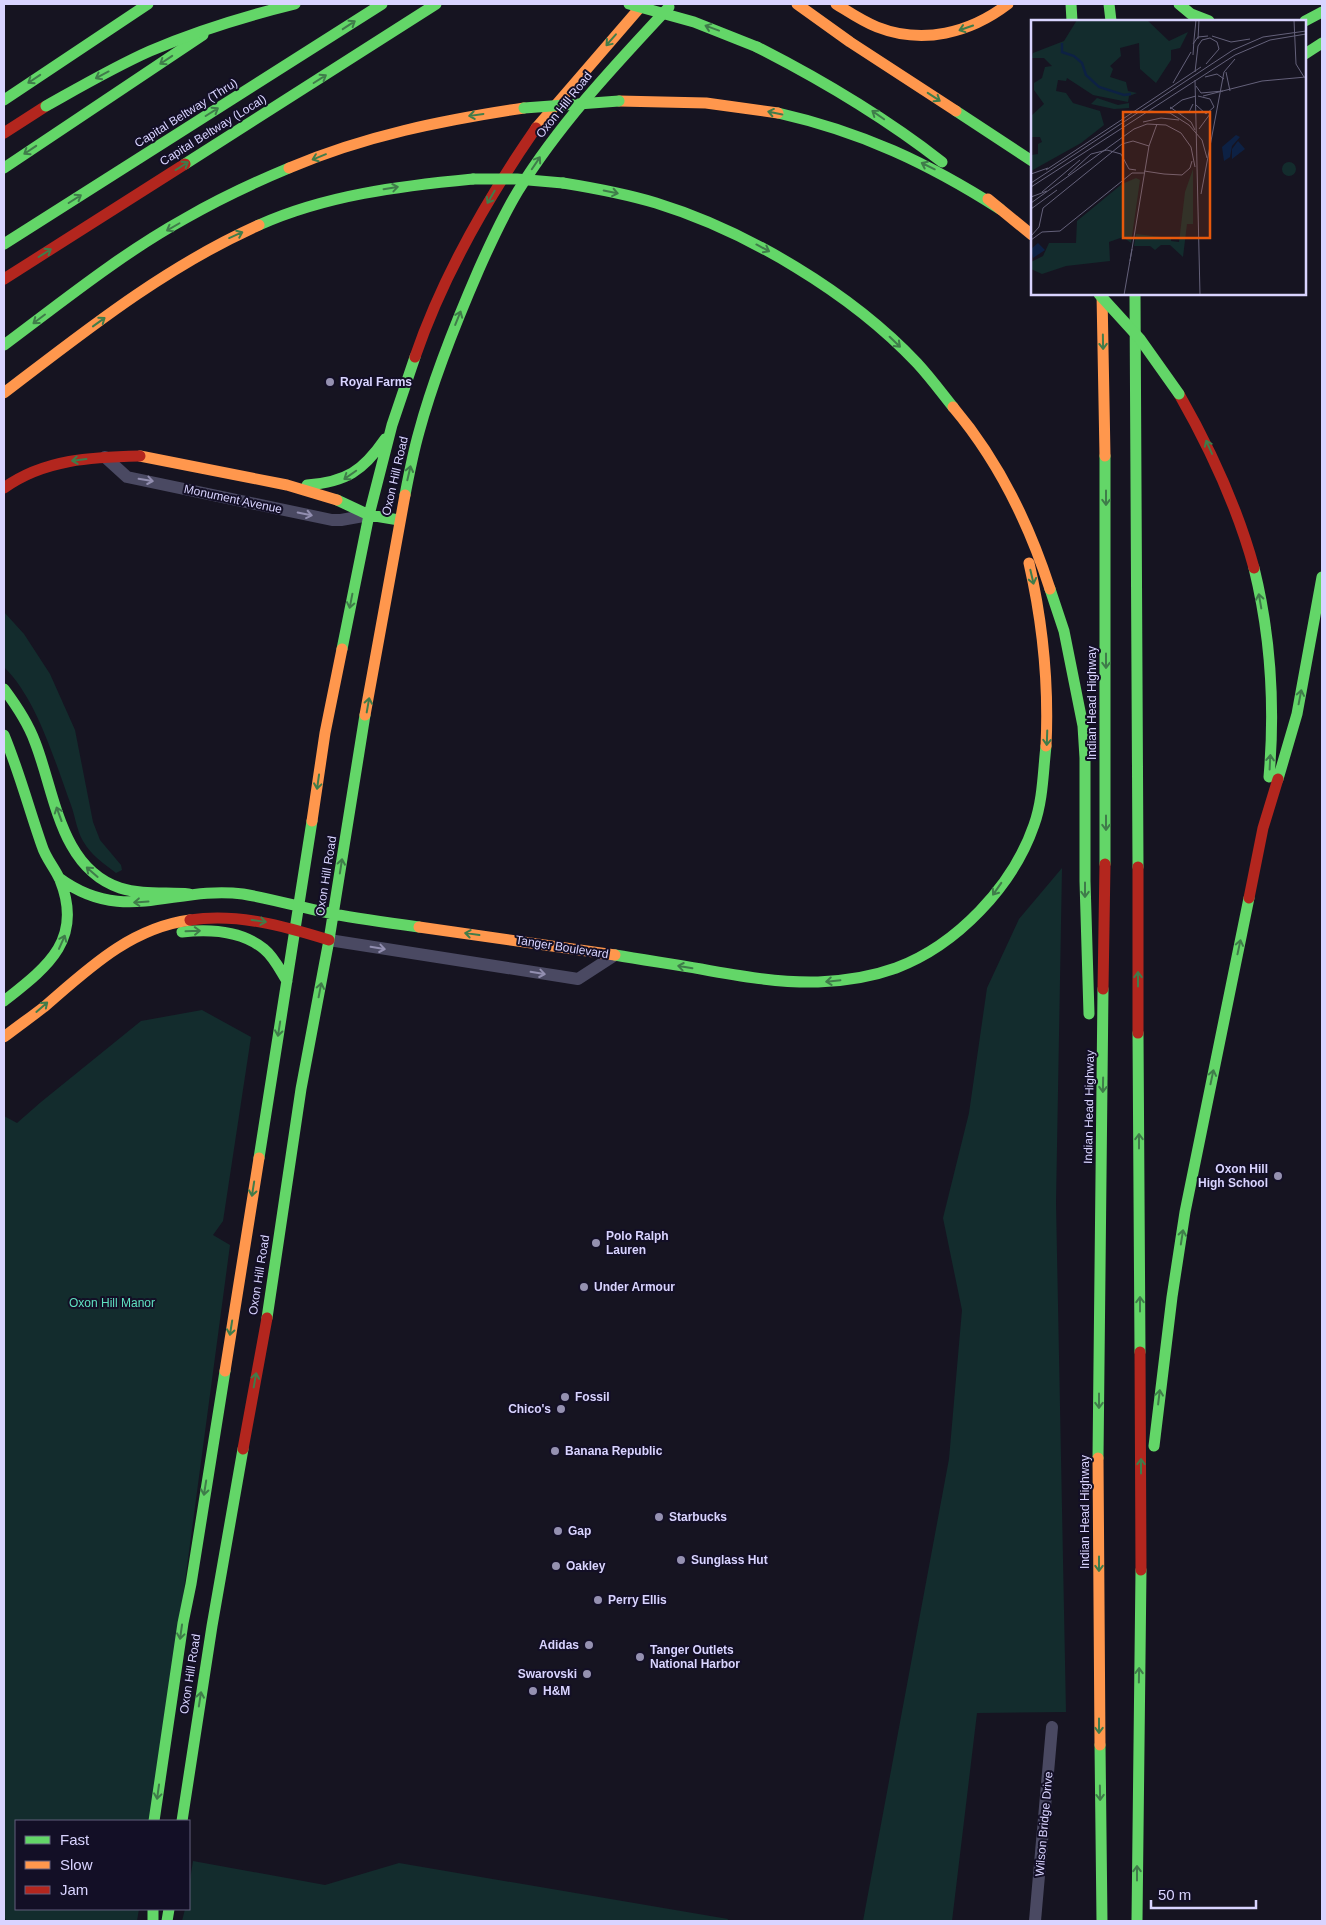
<svg xmlns="http://www.w3.org/2000/svg" width="1326" height="1925" viewBox="0 0 1326 1925" font-family="Arial,sans-serif">
  <style>
    .green { fill: #132c2d }
    .lines { fill: none; stroke-linecap: round; stroke-linejoin: round }
    .street { stroke: #4a4962; stroke-width: 12 }
    .fast { stroke: #63d668; stroke-width: 11 }
    .slow { stroke: #ff974d; stroke-width: 11 }
    .jam { stroke: #b3261e; stroke-width: 11 }
    .fast-bridge { stroke: #63d668; stroke-width: 11 }
    .oneway { stroke: #3f7c4a }
    .oneway2 { stroke: #928eb0 }
    .poi-dot { fill: #9591b1; stroke: #130f26; stroke-width: 2 }
    .labels { text-anchor: middle; stroke-width: 4; stroke-linejoin: round; paint-order: stroke }
    .street-label { font-size: 12px; fill: #d9d4ff; stroke: #130f26 }
    .poi-label { font-size: 12px; font-weight: bold; fill: #d9d4ff; stroke: #130f26; text-anchor: start }
    .park-label { font-size: 12px; fill: #5fe0c0; stroke: #130f26 }
    .inset-river { fill: none; stroke: #0d2144; stroke-width: 2.5 }
    .inset-road { fill: none; stroke: #64617a; stroke-width: 1 }
    .view { fill: #e8590c; fill-opacity: 0.15; stroke: #e8590c; stroke-width: 2.5 }
    .inset-edge { fill: none; stroke: #d9d4ff; stroke-width: 2.5 }
  </style>
  <rect width="100%" height="100%" fill="#161421"/>
  <path class="green" d="M4,612L24,634L50,674L75,730L93,822L100,840L121,865L122,870L116,873C103,863 91,855 83,841C77,831 75,816 71,805C55,762 37,699 4,667Z
    M1062,868L1056,1203L1066,1712L977,1713L952,1921H863L949,1459L962,1310L943,1218L969,1113L987,988L1019,919Z
    M202,1010L251,1037L223,1221L213,1235L230,1245L153,1821H16V1909H139L137,1921H7L4,1917V1116L17,1123L41,1102L141,1021Z
    M193,1861L325,1885L399,1863L728,1919L727,1921H182L185,1909H189V1886Z"/>
  <g class="lines">
    <path class="street" d="M105,457L127,477L332,520H341L369,515
      M329,940L578,979L615,955
      M1035,1921L1052,1727"/>
    <path class="fast" d="M1071,4L1072,21
      M1109,4L1111,21
      M1179,4L1191,14L1209,21
      M1305,21L1322,12
      M757,47C822,80 884,117 942,162
      M1305,54L1322,43
      M4,100L148,4
      M956,111L1032,161
      M778,113C862,132 928,163 1000,209
      M185,164L436,4
      M4,168L203,35
      M563,183C594,188 626,194 656,203C747,231 851,293 917,363C930,377 941,392 953,407
      M259,225C326,195 400,186 473,179
      M4,244L382,4
      M1135,294L1138,867
      M4,345C63,301 121,254 186,218C219,199 253,183 289,168
      M1105,456V864
      M307,485C346,482 363,471 385,439
      M405,495C409,474 413,453 419,432C434,376 456,322 479,269C491,242 503,216 518,191C560,123 615,65 669,7
      M337,500L369,515L399,520
      M1254,568C1271,637 1275,707 1269,777
      M1050,589L1064,631L1083,726L1085,758V881L1089,1014
      M342,649L369,515L392,425L415,357
      M4,689C16,705 28,723 35,742C55,793 60,868 120,888C142,895 167,892 189,894
      M4,735C19,771 29,809 42,846C46,859 55,868 60,880C84,940 47,967 4,1001
      M1278,779L1297,714L1322,577
      M59,878C124,926 174,885 243,894C273,899 303,908 333,914C361,919 390,923 419,927
      M182,932C209,929 242,931 264,949C274,957 280,970 287,981
      M615,955C644,960 672,964 701,969C739,976 779,983 818,982C844,981 871,977 896,968C957,945 1013,886 1034,825C1043,800 1043,772 1046,746
      M1138,1033L1140,1352
      M259,1158L312,821
      M267,1318L301,1089L329,940L365,715
      M1154,1446L1172,1297L1185,1212L1249,898
      M1098,1458L1103,989
      M1100,1745L1102,1921
      M154,1821L183,1623L191,1584L225,1371
      M182,1821L212,1626L243,1449
      M153,1909V1921
      M167,1921L169,1909
      M1137,1921L1141,1570"/>
    <path class="slow" d="M797,4L850,42L956,111
      M836,4C849,12 862,21 877,27C923,45 970,33 1008,4
      M619,101L706,103L778,113
      M536,128L643,4
      M289,168C364,136 443,120 524,108
      M988,199L1032,235
      M1102,294L1105,456
      M4,393C85,331 165,267 259,225
      M953,407C997,459 1029,524 1050,589
      M140,456L287,485L337,500
      M1029,563C1043,624 1049,683 1046,746
      M365,715L405,495
      M312,821L325,733L342,649
      M419,927L615,955
      M4,1037C17,1027 31,1017 44,1007C88,969 130,928 190,920
      M225,1371L259,1158
      M1098,1458L1100,1745"/>
    <path class="jam" d="M4,133L46,106
      M4,279L185,164
      M415,357C443,275 487,199 536,128
      M1179,394C1211,450 1237,506 1254,568
      M4,488C44,459 93,457 140,456
      M1138,867V1033
      M1249,898L1263,828L1278,779
      M190,920C238,913 284,926 329,940
      M1103,989L1105,864
      M1140,1352L1141,1570
      M243,1449L267,1318"/>
    <path class="fast-bridge" d="M629,4L694,22L757,47
      M46,106C80,87 114,67 150,51C197,31 246,16 295,4
      M524,108L619,101
      M473,179H517L563,183
      M1099,294L1140,339L1179,394"/>
  </g>
  <defs><path id="oneway-shaft" d="M-6 0H5M1.5-3L5.5 0L1.5 3" fill="none" stroke-width="1.6" stroke-linecap="round" stroke-linejoin="round" transform="scale(1.25)"/></defs>
  <g class="oneway">
    <use href="#oneway-shaft" transform="translate(349 25) rotate(-33)"/>
    <use href="#oneway-shaft" transform="translate(712 28) rotate(-160)"/>
    <use href="#oneway-shaft" transform="translate(966 28) rotate(161)"/>
    <use href="#oneway-shaft" transform="translate(611 40) rotate(131)"/>
    <use href="#oneway-shaft" transform="translate(166 60) rotate(146)"/>
    <use href="#oneway-shaft" transform="translate(102 75) rotate(152)"/>
    <use href="#oneway-shaft" transform="translate(34 79) rotate(146)"/>
    <use href="#oneway-shaft" transform="translate(320 79) rotate(-32)"/>
    <use href="#oneway-shaft" transform="translate(934 97) rotate(33)"/>
    <use href="#oneway-shaft" transform="translate(212 112) rotate(-32)"/>
    <use href="#oneway-shaft" transform="translate(775 113) rotate(-168)"/>
    <use href="#oneway-shaft" transform="translate(476 115) rotate(172)"/>
    <use href="#oneway-shaft" transform="translate(878 115) rotate(-145)"/>
    <use href="#oneway-shaft" transform="translate(30 150) rotate(146)"/>
    <use href="#oneway-shaft" transform="translate(319 157) rotate(158)"/>
    <use href="#oneway-shaft" transform="translate(536 163) rotate(-56)"/>
    <use href="#oneway-shaft" transform="translate(182 166) rotate(-32)"/>
    <use href="#oneway-shaft" transform="translate(928 166) rotate(-154)"/>
    <use href="#oneway-shaft" transform="translate(391 188) rotate(-9)"/>
    <use href="#oneway-shaft" transform="translate(611 192) rotate(12)"/>
    <use href="#oneway-shaft" transform="translate(491 197) rotate(120)"/>
    <use href="#oneway-shaft" transform="translate(75 199) rotate(-32)"/>
    <use href="#oneway-shaft" transform="translate(173 227) rotate(150)"/>
    <use href="#oneway-shaft" transform="translate(236 235) rotate(-24)"/>
    <use href="#oneway-shaft" transform="translate(763 248) rotate(28)"/>
    <use href="#oneway-shaft" transform="translate(45 253) rotate(-32)"/>
    <use href="#oneway-shaft" transform="translate(458 318) rotate(-68)"/>
    <use href="#oneway-shaft" transform="translate(39 319) rotate(143)"/>
    <use href="#oneway-shaft" transform="translate(99 322) rotate(-36)"/>
    <use href="#oneway-shaft" transform="translate(895 342) rotate(44)"/>
    <use href="#oneway-shaft" transform="translate(1103 342) rotate(89)"/>
    <use href="#oneway-shaft" transform="translate(1209 447) rotate(-114)"/>
    <use href="#oneway-shaft" transform="translate(79 460) rotate(173)"/>
    <use href="#oneway-shaft" transform="translate(409 473) rotate(-77)"/>
    <use href="#oneway-shaft" transform="translate(350 475) rotate(145)"/>
    <use href="#oneway-shaft" transform="translate(1106 498) rotate(90)"/>
    <use href="#oneway-shaft" transform="translate(1032 577) rotate(77)"/>
    <use href="#oneway-shaft" transform="translate(351 601) rotate(101)"/>
    <use href="#oneway-shaft" transform="translate(1260 601) rotate(-100)"/>
    <use href="#oneway-shaft" transform="translate(1106 661) rotate(90)"/>
    <use href="#oneway-shaft" transform="translate(1300 697) rotate(-79)"/>
    <use href="#oneway-shaft" transform="translate(368 705) rotate(-80)"/>
    <use href="#oneway-shaft" transform="translate(1047 738) rotate(92)"/>
    <use href="#oneway-shaft" transform="translate(1270 762) rotate(-87)"/>
    <use href="#oneway-shaft" transform="translate(318 782) rotate(98)"/>
    <use href="#oneway-shaft" transform="translate(59 814) rotate(-110)"/>
    <use href="#oneway-shaft" transform="translate(1106 823) rotate(90)"/>
    <use href="#oneway-shaft" transform="translate(341 866) rotate(-81)"/>
    <use href="#oneway-shaft" transform="translate(92 872) rotate(-139)"/>
    <use href="#oneway-shaft" transform="translate(997 889) rotate(125)"/>
    <use href="#oneway-shaft" transform="translate(1085 890) rotate(90)"/>
    <use href="#oneway-shaft" transform="translate(141 902) rotate(176)"/>
    <use href="#oneway-shaft" transform="translate(259 921) rotate(8)"/>
    <use href="#oneway-shaft" transform="translate(193 931) rotate(-2)"/>
    <use href="#oneway-shaft" transform="translate(472 934) rotate(-172)"/>
    <use href="#oneway-shaft" transform="translate(62 942) rotate(-66)"/>
    <use href="#oneway-shaft" transform="translate(1239 947) rotate(-78)"/>
    <use href="#oneway-shaft" transform="translate(685 967) rotate(-171)"/>
    <use href="#oneway-shaft" transform="translate(1138 979) rotate(-90)"/>
    <use href="#oneway-shaft" transform="translate(833 981) rotate(174)"/>
    <use href="#oneway-shaft" transform="translate(320 990) rotate(-79)"/>
    <use href="#oneway-shaft" transform="translate(42 1007) rotate(-41)"/>
    <use href="#oneway-shaft" transform="translate(279 1029) rotate(99)"/>
    <use href="#oneway-shaft" transform="translate(1212 1077) rotate(-78)"/>
    <use href="#oneway-shaft" transform="translate(1103 1085) rotate(91)"/>
    <use href="#oneway-shaft" transform="translate(1139 1141) rotate(-90)"/>
    <use href="#oneway-shaft" transform="translate(253 1189) rotate(99)"/>
    <use href="#oneway-shaft" transform="translate(1182 1237) rotate(-81)"/>
    <use href="#oneway-shaft" transform="translate(1140 1304) rotate(-90)"/>
    <use href="#oneway-shaft" transform="translate(231 1328) rotate(99)"/>
    <use href="#oneway-shaft" transform="translate(255 1380) rotate(-80)"/>
    <use href="#oneway-shaft" transform="translate(1159 1397) rotate(-83)"/>
    <use href="#oneway-shaft" transform="translate(1099 1401) rotate(90)"/>
    <use href="#oneway-shaft" transform="translate(1141 1466) rotate(-90)"/>
    <use href="#oneway-shaft" transform="translate(205 1488) rotate(99)"/>
    <use href="#oneway-shaft" transform="translate(1099 1564) rotate(90)"/>
    <use href="#oneway-shaft" transform="translate(181 1632) rotate(98)"/>
    <use href="#oneway-shaft" transform="translate(1139 1675) rotate(-89)"/>
    <use href="#oneway-shaft" transform="translate(200 1699) rotate(-81)"/>
    <use href="#oneway-shaft" transform="translate(1099 1726) rotate(90)"/>
    <use href="#oneway-shaft" transform="translate(158 1792) rotate(98)"/>
    <use href="#oneway-shaft" transform="translate(1100 1793) rotate(89)"/>
    <use href="#oneway-shaft" transform="translate(1137 1873) rotate(-90)"/>
  </g>
  <g class="oneway2">
    <use href="#oneway-shaft" transform="translate(146 480) rotate(9)"/>
    <use href="#oneway-shaft" transform="translate(305 514) rotate(12)"/>
    <use href="#oneway-shaft" transform="translate(378 948) rotate(9)"/>
    <use href="#oneway-shaft" transform="translate(538 973) rotate(9)"/>
  </g>
  <g class="poi-dot">
    <circle cx="330" cy="382" r="5"/>
    <circle cx="1278" cy="1176" r="5"/>
    <circle cx="596" cy="1243" r="5"/>
    <circle cx="584" cy="1287" r="5"/>
    <circle cx="565" cy="1397" r="5"/>
    <circle cx="561" cy="1409" r="5"/>
    <circle cx="555" cy="1451" r="5"/>
    <circle cx="659" cy="1517" r="5"/>
    <circle cx="558" cy="1531" r="5"/>
    <circle cx="681" cy="1560" r="5"/>
    <circle cx="556" cy="1566" r="5"/>
    <circle cx="598" cy="1600" r="5"/>
    <circle cx="589" cy="1645" r="5"/>
    <circle cx="640" cy="1657" r="5"/>
    <circle cx="587" cy="1674" r="5"/>
    <circle cx="533" cy="1691" r="5"/>
  </g>
  <g class="labels">
    <g class="street-label">
      <text transform="translate(564 105) rotate(-51)" y="4">Oxon Hill Road</text>
      <text transform="translate(186 113) rotate(-32)" y="4">Capital Beltway (Thru)</text>
      <text transform="translate(213 130) rotate(-32)" y="4">Capital Beltway (Local)</text>
      <text transform="translate(395 476) rotate(-77)" y="4">Oxon Hill Road</text>
      <text transform="translate(233 499) rotate(12)" y="4">Monument Avenue</text>
      <text transform="translate(1092 703) rotate(-90)" y="4">Indian Head Highway</text>
      <text transform="translate(326 876) rotate(-81)" y="4">Oxon Hill Road</text>
      <text transform="translate(562 947) rotate(9)" y="4">Tanger Boulevard</text>
      <text transform="translate(1089 1107) rotate(-89)" y="4">Indian Head Highway</text>
      <text transform="translate(259 1275) rotate(-81)" y="4">Oxon Hill Road</text>
      <text transform="translate(1085 1512) rotate(-90)" y="4">Indian Head Highway</text>
      <text transform="translate(190 1674) rotate(-81)" y="4">Oxon Hill Road</text>
      <text transform="translate(1044 1824) rotate(-85)" y="4">Wilson Bridge Drive</text>
    </g>
    <g class="poi-label">
      <text x="340" y="386">Royal Farms</text>
      <text x="1268" y="1173" text-anchor="end">Oxon Hill<tspan x="1268" dy="14">High School</tspan></text>
      <text x="606" y="1240">Polo Ralph<tspan x="606" dy="14">Lauren</tspan></text>
      <text x="594" y="1291">Under Armour</text>
      <text x="575" y="1401">Fossil</text>
      <text x="551" y="1413" text-anchor="end">Chico's</text>
      <text x="565" y="1455">Banana Republic</text>
      <text x="669" y="1521">Starbucks</text>
      <text x="568" y="1535">Gap</text>
      <text x="691" y="1564">Sunglass Hut</text>
      <text x="566" y="1570">Oakley</text>
      <text x="608" y="1604">Perry Ellis</text>
      <text x="579" y="1649" text-anchor="end">Adidas</text>
      <text x="650" y="1654">Tanger Outlets<tspan x="650" dy="14">National Harbor</tspan></text>
      <text x="577" y="1678" text-anchor="end">Swarovski</text>
      <text x="543" y="1695">H&amp;M</text>
    </g>
    <g class="park-label">
      <text x="112" y="1307">Oxon Hill Manor</text>
    </g>
  </g>
  <g transform="translate(1031 20)">
    <rect width="275" height="275" fill="#161421"/>
    <path d="M46,0H116L138,21L157,12L149,28L140,30V40L125,63L109,49L108,23L89,28L90,36L79,46L82,49L79,57L95,62L97,71L106,73L98,76L97,82L62,75L36,58L35,61L27,60L25,71L35,73L42,83L69,91L73,105L50,123L0,151V135L7,134V124L11,122L9,117H0V96L13,84L3,70V63L11,58L14,47L21,46L13,38H1L2,33L33,21ZM66,78L87,85L98,83V88L83,89L60,84ZM251 149a7 7 0 1 1 14 0a7 7 0 1 1-14 0ZM162,149V204H156L152,237L139,225H130L124,230L119,226H103L105,214L140,218V221L148,222L154,172ZM105,158L109,160L100,223L92,217L78,222L79,241L35,246L11,254L0,249V242L12,236L18,223H45L46,201L91,164Z" fill="#132c2d"/>
    <path d="M205,115L209,117L201,126L199,137L193,141L191,127ZM207,121L214,129L201,139V129ZM7,223L14,230L2,238L0,229Z" fill="#0d2144"/>
    <path class="inset-river" d="M31,23V32L43,36L51,43L55,55L68,67L93,75L100,74"/>
    <path class="inset-road" d="M263,0L265,44L273,57M181,16L200,22L219,19M167,19L168,0M163,20L165,0M162,24L167,17L177,16M162,35L163,20M164,52L167,26L171,20L179,18L186,22L188,29L175,44M195,52L199,71M174,57L186,54L193,59M164,60L169,275M142,63L160,32M165,66L170,73L192,71M172,76L231,61L275,57M165,85L175,94L183,87L179,79L167,76M139,87L160,102L164,110M139,89L151,80L165,76M119,91L139,93L158,105L171,120L176,138M149,93L158,92L162,84M112,102L130,98L148,100M168,109L179,94M15,150L170,47M113,151L133,154M0,154L17,148M133,154L151,155L159,148L161,141M37,155L60,134L76,130L90,134L98,149L105,150M0,163L202,30L232,17L275,11M0,167L204,35L239,20L275,14M11,172L49,140M170,174L193,52L204,39M0,177L16,171M0,183L103,109L116,104L135,105L150,113L160,127L164,147M0,189L26,170M0,216L8,207L12,188L91,124L102,121L118,126M0,220L11,212L29,211L101,153H114M99,241L118,126L126,104M93,275L101,229"/>
    <path class="view" d="M92,92H179V218H92Z"/>
    <rect width="275" height="275" class="inset-edge"/>
  </g>
  <rect width="1326" height="1925" fill="none" stroke="#d9d4ff" stroke-width="10"/>
  <rect x="15" y="1820" width="175" height="90" fill="#130f26" stroke="#625e7d"/>
  <rect x="25" y="1836" width="25" height="8" fill="#63d668" stroke="#625e7d"/>
  <text x="60" y="1845" font-size="15" fill="#d9d4ff">Fast</text>
  <rect x="25" y="1861" width="25" height="8" fill="#ff974d" stroke="#625e7d"/>
  <text x="60" y="1870" font-size="15" fill="#d9d4ff">Slow</text>
  <rect x="25" y="1886" width="25" height="8" fill="#b3261e" stroke="#625e7d"/>
  <text x="60" y="1895" font-size="15" fill="#d9d4ff">Jam</text>
  <path d="M1151 1900v8h105v-8" fill="none" stroke="#d9d4ff" stroke-width="2.5"/>
  <text x="1158" y="1900" font-size="15" fill="#d9d4ff" stroke="#130f26" stroke-width="4" paint-order="stroke">50 m</text>
</svg>
